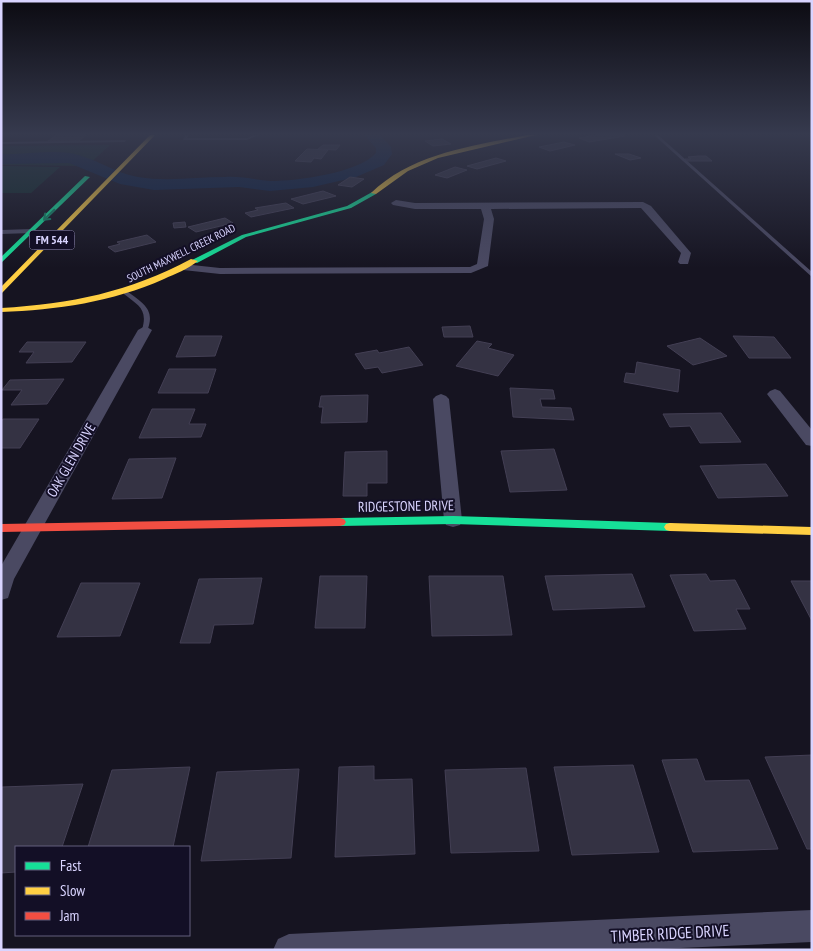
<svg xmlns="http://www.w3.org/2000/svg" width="813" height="951" viewBox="0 0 813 951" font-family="'PT Sans Narrow',sans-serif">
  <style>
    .green { fill: #132c2d }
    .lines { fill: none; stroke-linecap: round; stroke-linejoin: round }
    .river { fill: #0d2144; fill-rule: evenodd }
    .building { fill: #343243; stroke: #433f54 }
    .lane { fill: #4a4962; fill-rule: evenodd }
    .street { fill: #4a4962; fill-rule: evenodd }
    .fast { fill: #16e098; fill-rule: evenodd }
    .slow { fill: #ffcf43; fill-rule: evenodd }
    .jam { fill: #f24e42; fill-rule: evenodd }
    .oneway { stroke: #158265 }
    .labels { text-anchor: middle; stroke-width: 4; stroke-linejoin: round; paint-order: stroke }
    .far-street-label { font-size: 11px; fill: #d9d4ff; stroke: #130f26 }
    .shield { fill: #130f26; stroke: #9e99be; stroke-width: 1 }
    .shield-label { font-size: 12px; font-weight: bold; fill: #d9d4ff }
    .street-label { font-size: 14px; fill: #d9d4ff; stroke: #130f26 }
    .near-street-label { font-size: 16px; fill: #d9d4ff; stroke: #130f26 }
  </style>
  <rect width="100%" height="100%" fill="#161421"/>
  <path class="green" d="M110,145L87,166L1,165V146Z
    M1,166H9L60,167L31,193H1Z"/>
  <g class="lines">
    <path class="river" d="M364,135H380L391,147L392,154L384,165L356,177L313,187L270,191L239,187L154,190L120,184L69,163L1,164V154C24,155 47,150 70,153C94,157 114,173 138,177C167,182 196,177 225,177C241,176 256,180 271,181C296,181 359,173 376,153V148Z"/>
  </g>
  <path class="building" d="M57,135H86L79,141H48Z
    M597,135H623L625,136L589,142L579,138Z
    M442,139L451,144L433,146L425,141Z
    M564,142L575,145L550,151L539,147Z
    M323,145H340L336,150L318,149Z
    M307,149L328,150L321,159L314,158L311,162L295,161Z
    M615,154H629L641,158L630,160Z
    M698,156H706L712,161H688L685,159H691L688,157Z
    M496,158L506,161L477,169L467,166Z
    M455,167L467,170L447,178L435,175Z
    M350,177L364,179L352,187L338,185Z
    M323,191L336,196L303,204L291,199Z
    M286,203L294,208L251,217L245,213L258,210L255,208Z
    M225,218L233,223L196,232L188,227Z
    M185,222L186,227L174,228L173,223Z
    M147,235L156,242L115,252L108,247L120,244L117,242Z
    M470,326L473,337H444L442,327Z
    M185,336H222L215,356L176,357Z
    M733,336L774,337L791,358H749Z
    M700,338L727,356L693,365L667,346Z
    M477,341L492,344L488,348L514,355L498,376L456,366Z
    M27,342H86L72,362L26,363L34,352H19Z
    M409,347L423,365L382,373L378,367L365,369L355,354L377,350L379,353Z
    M637,362L680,370L678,392L624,382L626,373L635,374Z
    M169,369H216L208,393H158Z
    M64,379L47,404L11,405L22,390H2L10,380Z
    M510,388L553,390L555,399H540L542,407L571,408L574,420L513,417Z
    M368,395L367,422L321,423L323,407H319L321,396Z
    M152,409H195L189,424H206L201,437L139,438Z
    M721,413L741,442L700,443L690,426L670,427L663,414Z
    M3,419H39L20,448H1V422Z
    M554,449L567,490L510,492L501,451Z
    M387,451V483H367V496H343L345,452Z
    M176,458L162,498L112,499L129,459Z
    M766,464L788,496L718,498L700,466Z
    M632,574L645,607L553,610L545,576Z
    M706,574L710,581L735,580L750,609H736L746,629L694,631L670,575Z
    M320,576H367L365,628H315Z
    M429,576H503L512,635L432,636Z
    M262,578L253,624L214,625L210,643H180L199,579Z
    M791,581H812V621Z
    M81,583H140L120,636L57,637Z
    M812,755V849H807L765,757Z
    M697,759L705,781L749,780L778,849L693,852L662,760Z
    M633,765L659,852L572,855L554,767Z
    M374,766V780L412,779L415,854L335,857L339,767Z
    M190,767L173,847H88L112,770Z
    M526,768L539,851L451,853L445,770Z
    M299,769L291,858L201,861L217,772Z
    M83,784L62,847H16V872L1,873L2,787Z"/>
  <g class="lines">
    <path class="lane" d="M185,135H189L187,138H247L254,135H259L247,140H183Z
      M654,135H658L812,272V277Z
      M126,140L125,142L1,144V142Z
      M1,230L32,229L35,231L32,233L1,234Z
      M124,292H128C143,303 156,310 147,331L145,332L142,330C148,309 139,306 124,294Z"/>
    <path class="street" d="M396,200L415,203L643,202L651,206L691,253L688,264H680L678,262L681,253L641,208L491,209L494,219L488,266L471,273L220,274L183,270L177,267L183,264L220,268L470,267L477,264L484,219L481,209H415L393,205L391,203Z
      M145,326L152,330L14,579L8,598L1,600V566L138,330Z
      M775,389L780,391L812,430V446L806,445L767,394L770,391Z
      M441,394L446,396L449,399L462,520L460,525L453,527L446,525L444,520L433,399L436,396Z
      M812,910V942L636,950H273L278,939L289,934Z"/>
    <path class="fast" d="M85,176L90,177L1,263V257Z
      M374,191L376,194L351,208L246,237L197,263L190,261L242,235L347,206Z
      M453,516L670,523L674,524L676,527L674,530L670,531L453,524L340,526L336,525L334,522L336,519L340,518Z"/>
    <path class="slow" d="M150,135H155L1,294V287Z
      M527,135H536L438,158L408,171L376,194L371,193C413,153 473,146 527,135Z
      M191,259L198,261C188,269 175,274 164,279C112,302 57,310 1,312V308C71,304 129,292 191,259Z
      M670,523L812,527V535L670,531L666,530L664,527L666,524Z"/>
    <path class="jam" d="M340,518L344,519L346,522L344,525L340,526L1,532V524Z"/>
  </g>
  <defs><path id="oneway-shaft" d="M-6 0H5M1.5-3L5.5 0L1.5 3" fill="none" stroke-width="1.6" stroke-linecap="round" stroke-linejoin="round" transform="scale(1.25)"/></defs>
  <use class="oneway" href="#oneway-shaft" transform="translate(49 215) rotate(136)"/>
  <linearGradient id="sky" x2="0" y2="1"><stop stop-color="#0c0b12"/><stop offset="0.5" stop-color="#363a4e"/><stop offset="1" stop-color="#363a4e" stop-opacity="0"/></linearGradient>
  <rect width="813" height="268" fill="url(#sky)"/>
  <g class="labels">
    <g class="far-street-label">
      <text transform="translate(181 253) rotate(-26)" y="4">SOUTH MAXWELL CREEK ROAD</text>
    </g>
    <rect class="shield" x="29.5" y="230.5" width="45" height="19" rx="4"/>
    <g class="shield-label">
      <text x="52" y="244">FM 544</text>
    </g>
    <g class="street-label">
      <text transform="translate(71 460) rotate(-60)" y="5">OAK GLEN DRIVE</text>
      <text transform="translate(406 506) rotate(-1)" y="5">RIDGESTONE DRIVE</text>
    </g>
    <g class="near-street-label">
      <text transform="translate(670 933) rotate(-3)" y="6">TIMBER RIDGE DRIVE</text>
    </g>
  </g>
  <rect width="813" height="951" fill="none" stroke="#d9d4ff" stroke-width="5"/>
  <rect x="15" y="846" width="175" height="90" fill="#130f26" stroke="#625e7d"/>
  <rect x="25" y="862" width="25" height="8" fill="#16e098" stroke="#625e7d"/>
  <text x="60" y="871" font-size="15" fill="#d9d4ff">Fast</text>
  <rect x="25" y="887" width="25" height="8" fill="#ffcf43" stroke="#625e7d"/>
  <text x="60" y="896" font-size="15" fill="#d9d4ff">Slow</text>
  <rect x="25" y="912" width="25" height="8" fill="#f24e42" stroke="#625e7d"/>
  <text x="60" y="921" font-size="15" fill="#d9d4ff">Jam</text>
</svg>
